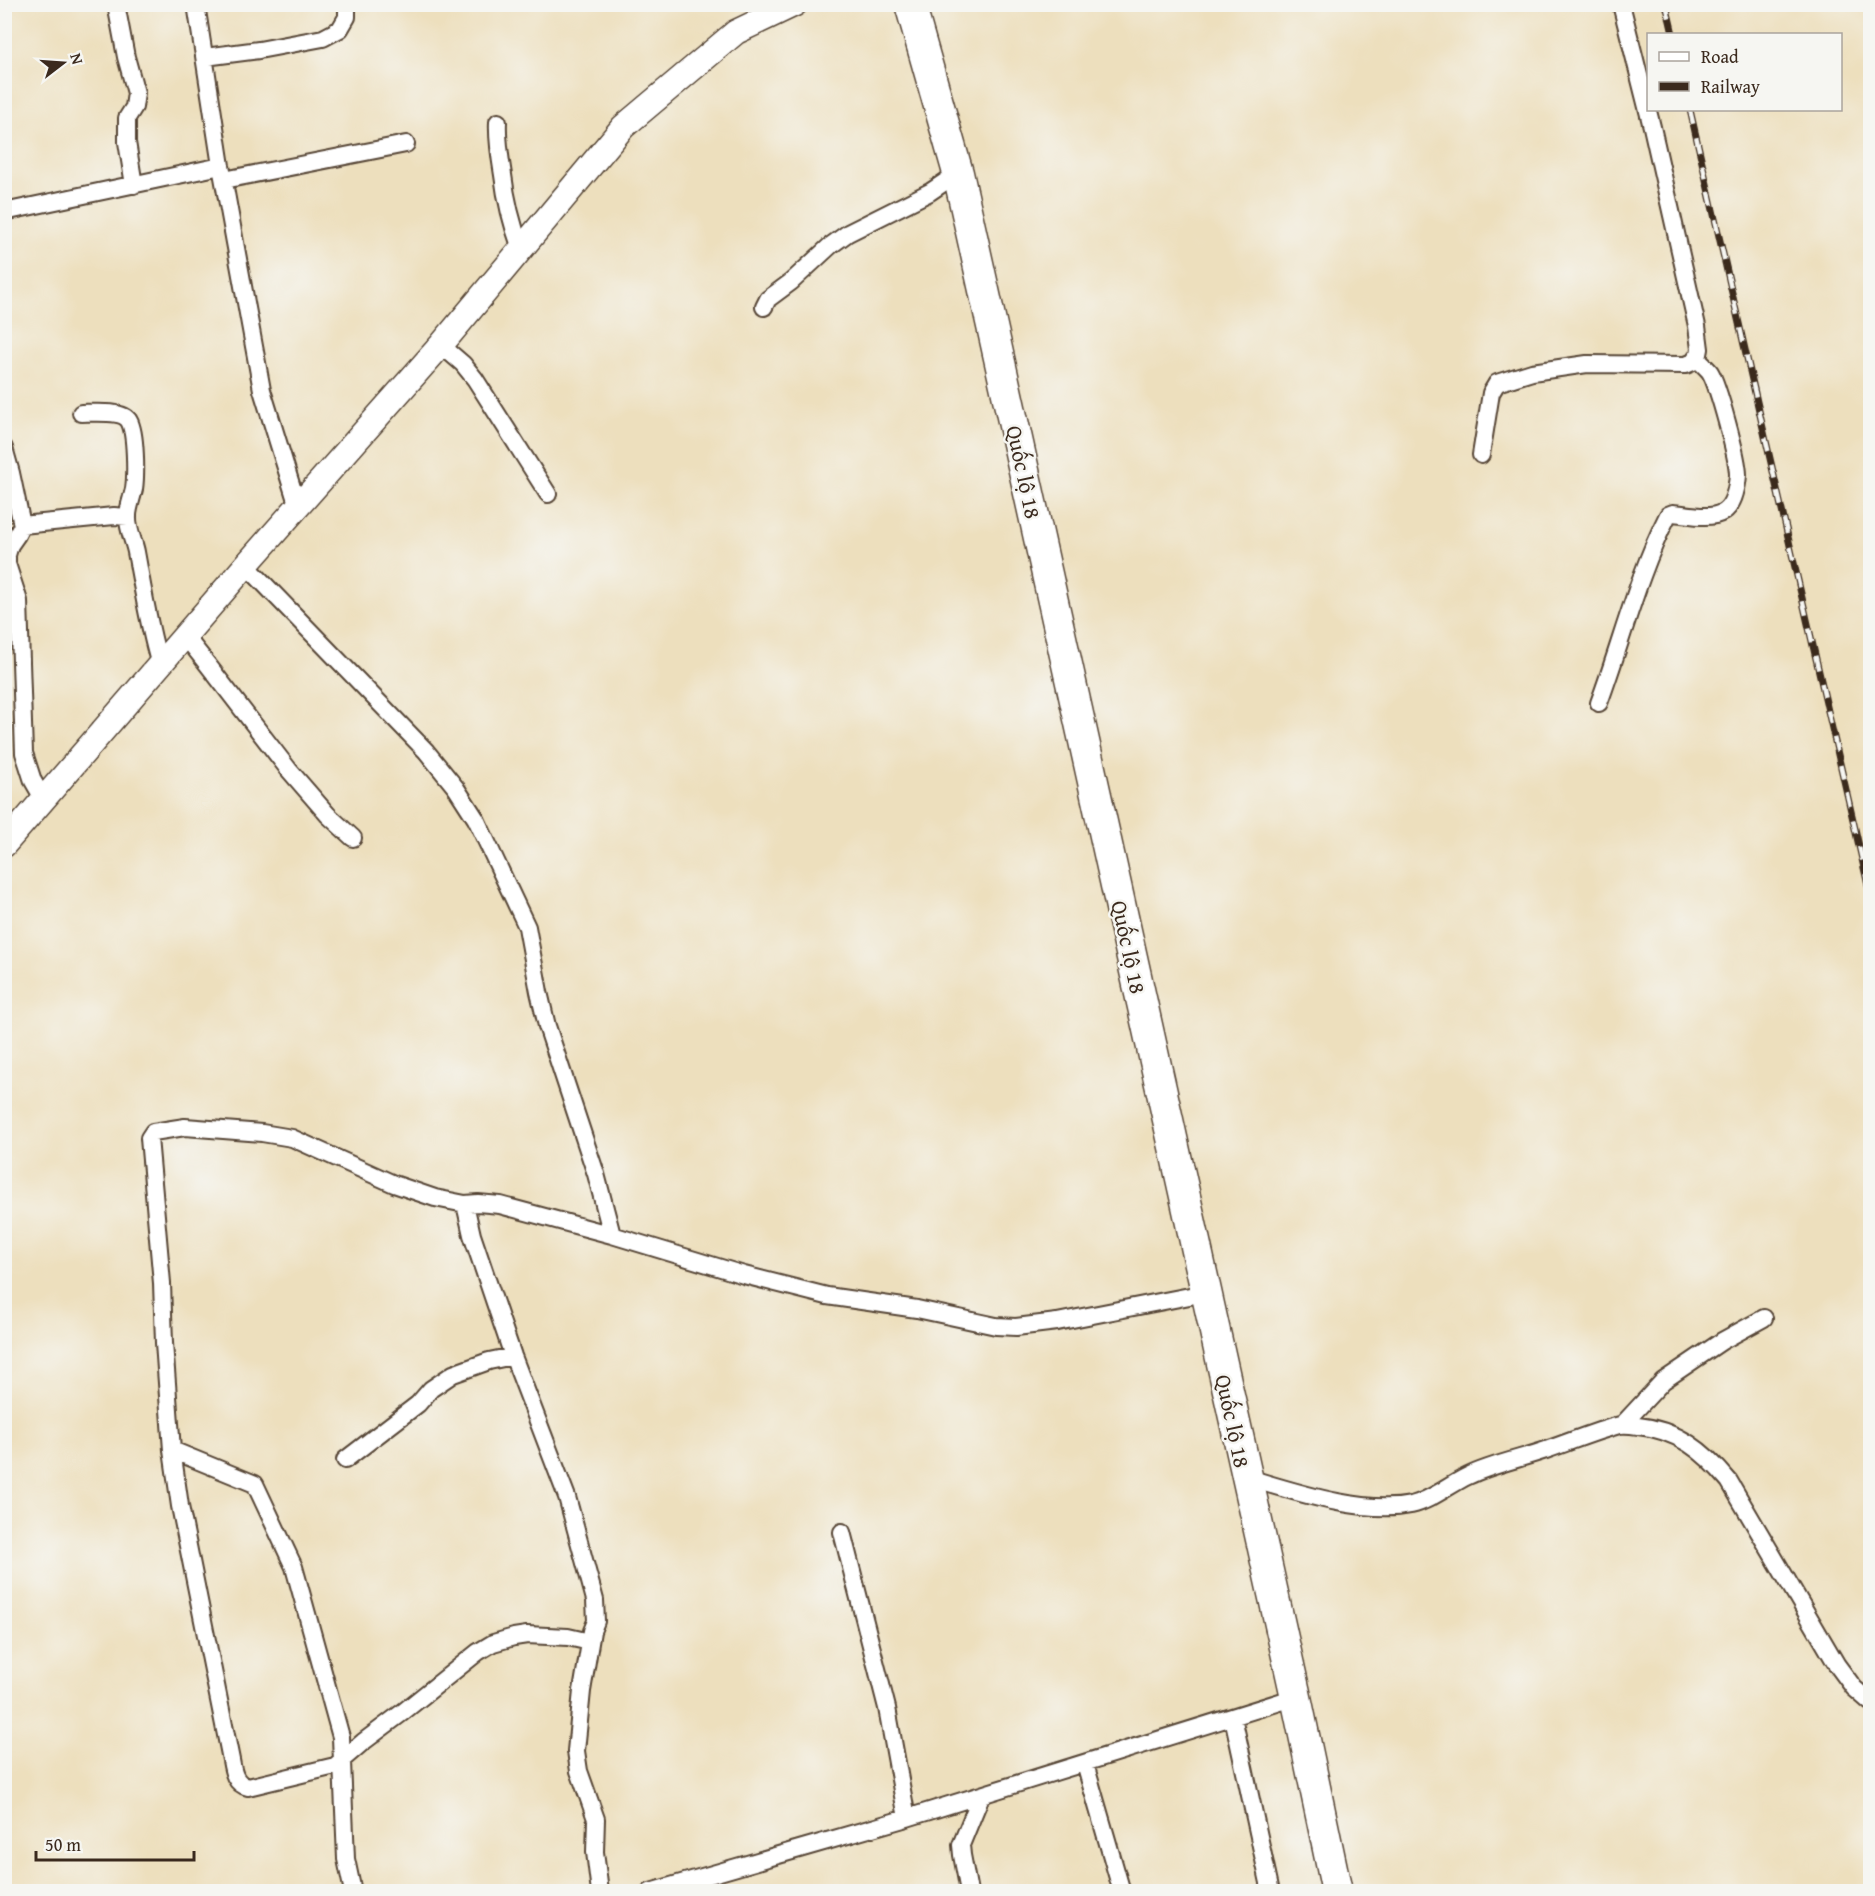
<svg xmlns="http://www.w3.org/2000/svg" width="1875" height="1896" viewBox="0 0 1875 1896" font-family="'Gentium Book Plus',serif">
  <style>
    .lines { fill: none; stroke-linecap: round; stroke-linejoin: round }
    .street-casing { stroke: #564536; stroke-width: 20 }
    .secondary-casing { stroke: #564536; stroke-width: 27 }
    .highway-casing { stroke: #564536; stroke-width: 33 }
    .street { stroke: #fff; stroke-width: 16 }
    .secondary { stroke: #fff; stroke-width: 24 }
    .highway { stroke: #fff; stroke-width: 30 }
    .rail-casing { stroke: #3b2a1e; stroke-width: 7 }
    .rail { stroke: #f6f6f2; stroke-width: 4.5; stroke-dasharray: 14; stroke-linecap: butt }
    .labels { text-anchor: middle; stroke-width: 5; stroke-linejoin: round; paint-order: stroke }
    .street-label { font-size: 22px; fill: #3b2a1e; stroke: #f6f6f2 }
  </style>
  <rect width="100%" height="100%" fill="#f6f6f2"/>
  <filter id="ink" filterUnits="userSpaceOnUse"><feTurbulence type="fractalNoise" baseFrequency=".0167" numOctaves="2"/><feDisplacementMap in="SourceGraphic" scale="12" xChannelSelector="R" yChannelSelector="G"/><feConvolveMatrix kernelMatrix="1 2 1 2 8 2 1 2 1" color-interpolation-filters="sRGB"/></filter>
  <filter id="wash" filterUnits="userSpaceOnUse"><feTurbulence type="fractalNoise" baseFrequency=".008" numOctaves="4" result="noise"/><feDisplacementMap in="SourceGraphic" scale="24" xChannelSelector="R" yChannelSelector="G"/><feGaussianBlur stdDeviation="1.35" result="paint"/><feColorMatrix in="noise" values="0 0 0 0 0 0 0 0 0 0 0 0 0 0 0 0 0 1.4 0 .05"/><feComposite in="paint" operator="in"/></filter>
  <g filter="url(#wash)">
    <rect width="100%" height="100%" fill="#eddfbd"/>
  </g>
  <g filter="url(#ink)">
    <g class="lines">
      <defs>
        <path id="street" d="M116,4L126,57L136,93L134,107L127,118V142L134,185
          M196,4L221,166L262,390L298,507
          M205,57L259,50L323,38L340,29L347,17V4
          M498,122C497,140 500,157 503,175C506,201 512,224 521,249
          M224,180L406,144
          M4,212L221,166
          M764,307L768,299L791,282L830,246L848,233L930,192L958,173
          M441,345L463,364L475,379L548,494
          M81,413C92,413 123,410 129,421C136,433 136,475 134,489C132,498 128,508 128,516C127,528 134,541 136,552C143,590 149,628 160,665
          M4,448L11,473L22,525L17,535L10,545L7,555V564L19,601L24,753L33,781L44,800
          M1481,455L1491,393L1497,383L1532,372L1587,364L1686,365L1693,362L1699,354L1700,349L1697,326L1652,127L1621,4
          M22,525L114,516L128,517
          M246,565L426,751L456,788L476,819L527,927L539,992L547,1026L596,1174L612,1235
          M185,636L208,665L289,770L328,815L353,838
          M1599,703C1622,641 1638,574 1668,515L1673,513C1687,514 1710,520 1723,512C1734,505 1737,487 1738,475C1738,459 1718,385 1710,372C1706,367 1701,363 1697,359
          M465,1204L472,1235L513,1356L567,1497L595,1600L596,1621L592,1631L582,1691L576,1751L579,1771L596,1819L595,1852L600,1892
          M1623,1424L1663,1381L1722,1341L1764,1318
          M172,1450L255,1484L294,1567L341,1737L346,1859L353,1892
          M345,1460L418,1404L431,1389L453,1374L489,1361L513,1356
          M1245,1477C1293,1491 1362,1515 1411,1505C1432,1500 1449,1485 1468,1476C1490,1465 1523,1458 1546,1450C1570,1442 1595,1431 1620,1425C1626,1424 1632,1425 1638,1426C1678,1430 1704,1451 1729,1481L1837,1665L1854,1688L1870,1702
          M842,1532L887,1708L907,1818
          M590,1642L568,1637L527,1635L514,1637L493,1643L478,1652L403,1712L363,1742L335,1766L248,1787C235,1784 233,1772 231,1760L180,1506L172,1450L164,1343L162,1283L149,1138L153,1132L185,1127L262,1133L292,1138L394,1184L435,1198L465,1204L478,1203L500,1205L612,1235L744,1275L827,1296L917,1309L996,1326L1016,1327L1057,1322L1205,1293
          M1233,1717L1271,1892
          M1085,1764L1122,1892
          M650,1892L907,1818L1296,1697
          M969,1892L962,1855L961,1845L981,1796"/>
        <path id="secondary" d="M4,845L246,565L441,345L623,127L736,32L795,4"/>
        <path id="highway" d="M910,4L958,173L1296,1697L1337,1892"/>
      </defs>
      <use href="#street" class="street-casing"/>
      <use href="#secondary" class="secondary-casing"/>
      <use href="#highway" class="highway-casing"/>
      <use href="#street" class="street"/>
      <use href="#secondary" class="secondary"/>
      <use href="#highway" class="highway"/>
      <defs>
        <path id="rail" d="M1666,4L1673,34
          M1690,110L1870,894"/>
      </defs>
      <use href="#rail" class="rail-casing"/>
      <use href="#rail" class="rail"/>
    </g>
  </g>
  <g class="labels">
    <g class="street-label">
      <text transform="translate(1024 472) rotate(78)" y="8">Quốc lộ 18</text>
      <text transform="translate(1129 947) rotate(78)" y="8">Quốc lộ 18</text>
      <text transform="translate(1233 1421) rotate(78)" y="8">Quốc lộ 18</text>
    </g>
  </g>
  <rect width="1875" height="1896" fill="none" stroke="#f6f6f2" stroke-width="24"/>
  <rect x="1647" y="33" width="195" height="78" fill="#f6f6f2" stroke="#aba49d" stroke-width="1.5"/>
  <rect x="1659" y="52" width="30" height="9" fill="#ffffff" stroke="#aba49d" stroke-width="1.5"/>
  <text x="1701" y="63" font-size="18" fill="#3b2a1e">Road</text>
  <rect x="1659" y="82" width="30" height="9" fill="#3b2a1e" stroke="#aba49d" stroke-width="1.5"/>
  <text x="1701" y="93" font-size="18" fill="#3b2a1e">Railway</text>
  <g transform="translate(63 63) rotate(73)" stroke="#f6f6f2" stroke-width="4.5" paint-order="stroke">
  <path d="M0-4.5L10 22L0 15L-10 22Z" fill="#3b2a1e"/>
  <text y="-9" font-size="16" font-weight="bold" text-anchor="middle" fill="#3b2a1e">N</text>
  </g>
  <path d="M36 1851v9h158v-9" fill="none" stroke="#3b2a1e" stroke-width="3"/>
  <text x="45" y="1851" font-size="18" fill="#3b2a1e" stroke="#f6f6f2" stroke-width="4.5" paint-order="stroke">50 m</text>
</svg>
